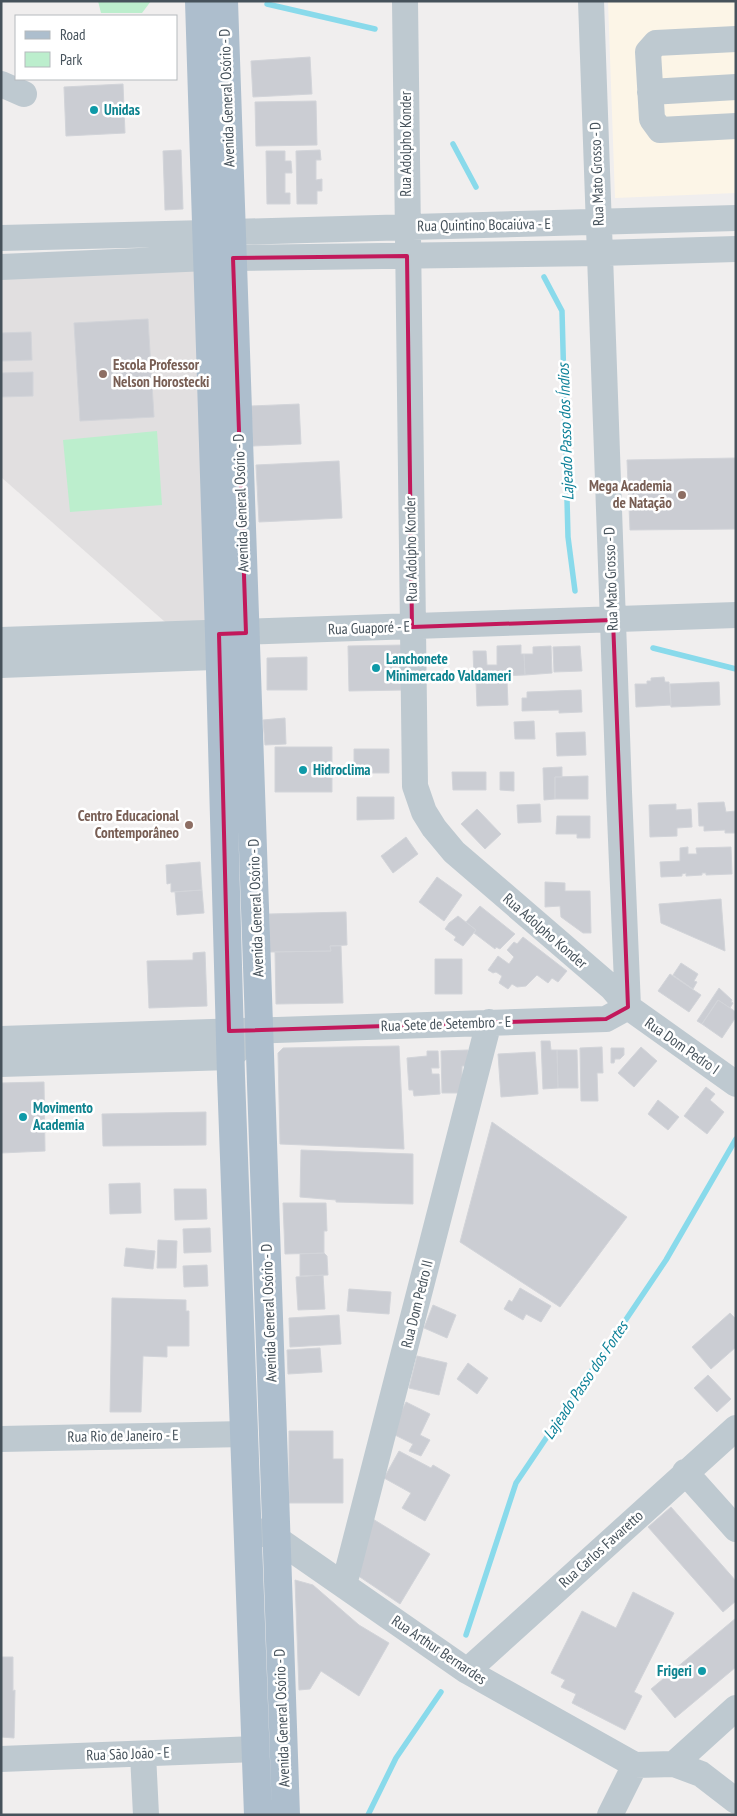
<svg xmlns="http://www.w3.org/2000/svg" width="737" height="1816" viewBox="0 0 737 1816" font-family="'PT Sans Narrow',sans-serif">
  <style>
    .commercial { fill: #fcf5e7 }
    .education { fill: #e1dfe0 }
    .green { fill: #bceecd }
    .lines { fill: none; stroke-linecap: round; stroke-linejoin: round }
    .stream { stroke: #89daeb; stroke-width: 5.5 }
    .building { fill: #cbcdd3; stroke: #d2d4d9 }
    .minor { stroke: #bec9d0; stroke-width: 26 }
    .major { stroke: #adbecd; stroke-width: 28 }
    .marked { fill: none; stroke: #c2185b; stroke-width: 4; stroke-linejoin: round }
    .culture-dot { fill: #0f9aa8; stroke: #fff; stroke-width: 2 }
    .education-dot { fill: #8d6e63; stroke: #fff; stroke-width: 2 }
    .labels { text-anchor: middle; stroke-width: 5; stroke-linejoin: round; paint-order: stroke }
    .street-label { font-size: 15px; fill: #46525b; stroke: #fff }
    .culture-label { font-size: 15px; font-weight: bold; fill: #0d838f; stroke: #fff; text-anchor: start }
    .education-label { font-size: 15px; font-weight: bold; fill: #785e54; stroke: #fff; text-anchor: end }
    .water-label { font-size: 16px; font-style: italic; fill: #0d8198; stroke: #fff }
  </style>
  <rect width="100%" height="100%" fill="#f0eeee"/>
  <path class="commercial" d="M608,1H736V193L615,198Z"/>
  <path class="education" d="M200,264L213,626L173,629L1,477V271Z"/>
  <path class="green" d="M98,1H151L142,13H101Z
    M157,431L162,505L70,512L63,440Z"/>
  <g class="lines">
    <path class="stream" d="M267,4L375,29
      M453,144L476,187
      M544,277L562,311L568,537L575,591
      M653,648L736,669
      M466,1635L516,1483L666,1260L736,1139
      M368,1815L396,1758L441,1692"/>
  </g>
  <path class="building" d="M310,57L312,94L253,97L251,61Z
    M123,84L125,133L66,136L64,87Z
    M316,101L317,145L256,146L255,102Z
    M181,150L183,209L165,210L163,151Z
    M320,150L321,160H316V180L322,179V191H317V204H297L296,151Z
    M266,151H285V161H291L292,173H285V193H290V204H267Z
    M148,319L154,417L80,421L74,323Z
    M31,332L32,360L1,361V333Z
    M33,372V396L1,397V373Z
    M299,404L301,444L253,446L251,406Z
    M736,458V529L630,530L627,460Z
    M339,461L342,518L259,522L256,465Z
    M404,645L405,690L349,691L348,646Z
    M521,645V654H524L525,675L474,677L473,651H486L487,665H497V646Z
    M551,646L552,673L525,675L524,654H533V647Z
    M580,646L582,671L554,672L553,647Z
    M307,657V690H267V658Z
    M664,677L665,682H669L671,705L636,707L635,684H647V681H651V678Z
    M507,680L508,705L477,706L476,681Z
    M719,682L720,705L671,707L670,684Z
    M581,690L582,712L559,713V710L522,711V698H527V692Z
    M285,718L286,744L265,745L263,720Z
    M534,721L535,739H515L514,722Z
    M585,732L586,755L557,756L556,733Z
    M275,747H332V792H275Z
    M354,749H389V773H354Z
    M562,767V777H555V799L544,800L543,768Z
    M452,772H486V790H453Z
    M500,772H514V791L500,790Z
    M588,776V799H555V777Z
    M357,797H394V819L357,820Z
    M724,802L726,812L736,811V833H725V830L704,831V826H699L698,803Z
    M540,804L541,822L518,823L517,805Z
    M676,804V810L691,809L692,827L677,828V836L650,837L649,805Z
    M477,809L501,834L485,849L461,824Z
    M557,816H590V838H577V834H556Z
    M406,837L418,854L393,873L381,856Z
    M688,847V854H697L696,848L731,847L732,874L706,875V873H702V875L686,876V873L682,874V876L661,877L660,862L680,861V848Z
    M200,862L202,890L171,892V883L167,884L166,865Z
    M437,877L462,895L444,921L419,902Z
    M545,882L565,883V891H590L591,933H583L561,917L560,906L545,907Z
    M202,890L204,913L177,915L175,892Z
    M721,899L725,951L661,923L659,904Z
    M480,906L515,934L500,949L496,947L495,949L474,933L476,930L466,922Z
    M346,912L347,945L330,946L331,951L270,952L269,914Z
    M458,916L476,930L463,946L454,940L456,937L445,929L449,923Z
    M523,937L567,971L558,982L552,978L548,983L537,975L526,986L517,987L512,984L508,989L499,983L502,976L496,972L493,973L488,970L498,956L509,964L514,957L507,950L514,942L517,944Z
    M330,946H341L343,1003L276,1004L275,952L331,951Z
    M205,952L207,1006L149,1008L147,961L193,960V953Z
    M435,959H462V994H435Z
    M681,963L698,974L694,981L697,982L693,989L673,975Z
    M670,974L701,995L689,1012L658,991Z
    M719,988L732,1000L731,1002L733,1003L730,1008L718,1000L702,1024L697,1021Z
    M718,1000L736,1012V1017L722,1038L702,1024Z
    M541,1041H550L551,1050H557L558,1088L543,1089Z
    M399,1046L404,1149L280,1144L278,1053L283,1048Z
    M602,1047L603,1073H597L598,1101H581L580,1048Z
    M641,1047L657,1061L634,1087L618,1073Z
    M611,1048H624V1055L620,1059H615L614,1063H611Z
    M468,1050V1066H462V1084L460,1093H442L441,1051Z
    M557,1050H577L578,1088H558Z
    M427,1051H438L439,1068H431L432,1074H439L440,1094L414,1096L413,1090H409L407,1058L427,1056Z
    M535,1052L538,1094L501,1097L498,1054Z
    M44,1082L45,1151L1,1153V1083Z
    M706,1087L715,1094L710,1100L724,1112L707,1134L684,1116Z
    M658,1100L679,1117L668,1130L648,1114Z
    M206,1112V1145L103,1146L102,1114Z
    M492,1122L627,1217L560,1307L460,1242Z
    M301,1150L413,1154V1204L336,1202V1200L300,1197Z
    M140,1183L141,1213L110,1214L109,1184Z
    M174,1189H206L207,1219L175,1220Z
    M283,1203H326L327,1231H324V1253L285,1254Z
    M210,1228L211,1252L184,1253L183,1229Z
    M158,1240L177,1241L176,1268H157Z
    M126,1248L155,1251L153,1269L124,1266Z
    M324,1253L327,1256L328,1275L300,1276V1254Z
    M207,1265L208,1286L184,1287L183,1266Z
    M323,1275L325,1309L298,1310L296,1277Z
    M520,1288L551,1306L541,1322L526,1314L523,1320L504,1309L509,1300L512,1302Z
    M349,1289L391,1292L389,1314L347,1311Z
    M112,1298L186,1300V1311H189V1346H167V1357L143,1356L141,1412H110Z
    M433,1305L456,1315L447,1338L424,1328Z
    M730,1313L736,1319V1347L711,1369L692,1347Z
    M339,1315L341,1344L290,1347L289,1318Z
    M320,1348L322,1372L288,1374L287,1350Z
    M417,1356L447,1363L439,1395L409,1388Z
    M468,1363L488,1378L477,1394L457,1379Z
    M708,1375L731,1399L717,1412L694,1388Z
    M406,1402L430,1414L420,1435L430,1440L421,1456L409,1451L413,1444L391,1433Z
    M289,1431H333V1459H343V1503H289Z
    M399,1451L431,1468L433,1465L450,1475L425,1521L402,1508L411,1493L384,1478Z
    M671,1507L736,1581V1601L723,1612L648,1527Z
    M368,1516L430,1554L400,1604L354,1573Z
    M295,1580L313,1585L359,1625L389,1643L359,1696L321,1671L310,1689L299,1690Z
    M633,1592L674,1613L634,1692L642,1696L625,1730L572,1703L576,1694L561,1687L565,1680L551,1673L582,1611L616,1628Z
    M736,1618V1667L675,1718L651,1689Z
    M1,1657H13V1691L15,1690L14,1738L1,1737Z"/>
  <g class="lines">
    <path class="minor" d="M405,1L415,786L424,812L434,828L454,852L612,988L628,1007L736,1084
      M591,1L619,792L628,1007
      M736,39L656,43L648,52L652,119L660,130L736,126
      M1,84L24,94
      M650,92L736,87
      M232,232L736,218
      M1,238L207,233
      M233,258L600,253L736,249
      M1,267L208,258
      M1,640L736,615
      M1,665L240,656
      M1,1039L606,1019L628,1007
      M1,1064L230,1057L246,1042
      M1,1439L245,1434
      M685,1472L736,1529
      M248,1527L277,1539L467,1671L635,1765
      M344,1585L489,1022
      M467,1671L736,1428
      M143,1754L146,1815
      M1,1759L256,1749
      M674,1764L701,1774L736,1801
      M635,1765L674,1764L736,1708
      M610,1815L635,1765"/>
    <path class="major" d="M199,1L219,634L231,1076L258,1815
      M224,1L286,1815"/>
  </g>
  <path class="marked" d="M407,256L412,627L613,620L628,1007L606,1019L229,1031L219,634L246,633L233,258Z"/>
  <g class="culture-dot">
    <circle cx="94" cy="110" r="5"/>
    <circle cx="376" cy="668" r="5"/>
    <circle cx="303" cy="770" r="5"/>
    <circle cx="23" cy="1117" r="5"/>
    <circle cx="702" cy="1671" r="5"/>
  </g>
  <g class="education-dot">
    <circle cx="103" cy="374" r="5"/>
    <circle cx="682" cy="495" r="5"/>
    <circle cx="189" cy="825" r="5"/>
  </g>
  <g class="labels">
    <g class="street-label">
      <text transform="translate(227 98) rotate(-92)" y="5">Avenida General Osório - D</text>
      <text transform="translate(406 144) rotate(-90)" y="5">Rua Adolpho Konder</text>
      <text transform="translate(597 174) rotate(-92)" y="5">Rua Mato Grosso - D</text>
      <text transform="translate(484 225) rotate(-1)" y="5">Rua Quintino Bocaiúva - E</text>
      <text transform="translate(241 503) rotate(-92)" y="5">Avenida General Osório - D</text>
      <text transform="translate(411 549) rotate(-91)" y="5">Rua Adolpho Konder</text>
      <text transform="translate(611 579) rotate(-92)" y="5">Rua Mato Grosso - D</text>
      <text transform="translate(369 628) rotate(-2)" y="5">Rua Guaporé - E</text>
      <text transform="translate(256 908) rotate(-92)" y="5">Avenida General Osório - D</text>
      <text transform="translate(545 931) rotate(41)" y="5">Rua Adolpho Konder</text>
      <text transform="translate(446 1024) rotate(-2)" y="5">Rua Sete de Setembro - E</text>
      <text transform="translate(682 1046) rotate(35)" y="5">Rua Dom Pedro I</text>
      <text transform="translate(417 1304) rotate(-76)" y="5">Rua Dom Pedro II</text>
      <text transform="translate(269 1313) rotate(-92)" y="5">Avenida General Osório - D</text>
      <text transform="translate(123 1436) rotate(-1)" y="5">Rua Rio de Janeiro - E</text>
      <text transform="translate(601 1549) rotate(-42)" y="5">Rua Carlos Favaretto</text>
      <text transform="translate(439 1650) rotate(34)" y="5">Rua Arthur Bernardes</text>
      <text transform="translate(282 1718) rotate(-92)" y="5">Avenida General Osório - D</text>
      <text transform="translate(128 1754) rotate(-2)" y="5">Rua São João - E</text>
    </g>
    <g class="culture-label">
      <text x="104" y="115">Unidas</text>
      <text x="386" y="664">Lanchonete<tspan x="386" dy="17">Minimercado Valdameri</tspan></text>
      <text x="313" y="775">Hidroclima</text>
      <text x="33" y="1113">Movimento<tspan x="33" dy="17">Academia</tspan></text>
      <text x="692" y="1676" text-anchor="end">Frigeri</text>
    </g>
    <g class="education-label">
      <text x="113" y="370" text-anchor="start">Escola Professor<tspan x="113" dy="17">Nelson Horostecki</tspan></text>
      <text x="672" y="491">Mega Academia<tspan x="672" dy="17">de Natação</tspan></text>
      <text x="179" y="821">Centro Educacional<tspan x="179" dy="17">Contemporâneo</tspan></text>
    </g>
    <g class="water-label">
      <text transform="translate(565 432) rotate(-92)" y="6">Lajeado Passo dos Índios</text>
      <text transform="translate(585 1380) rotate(-56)" y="6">Lajeado Passo dos Fortes</text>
    </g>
  </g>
  <rect width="737" height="1816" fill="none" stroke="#46525b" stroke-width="5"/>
  <rect x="15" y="15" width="162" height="65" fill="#ffffff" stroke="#b5babd"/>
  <rect x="25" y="31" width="25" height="8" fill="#adbecd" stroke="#b5babd"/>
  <text x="60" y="40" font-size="15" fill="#46525b">Road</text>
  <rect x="25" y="52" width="25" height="15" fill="#bceecd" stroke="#b5babd"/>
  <text x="60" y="65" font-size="15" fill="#46525b">Park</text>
</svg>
